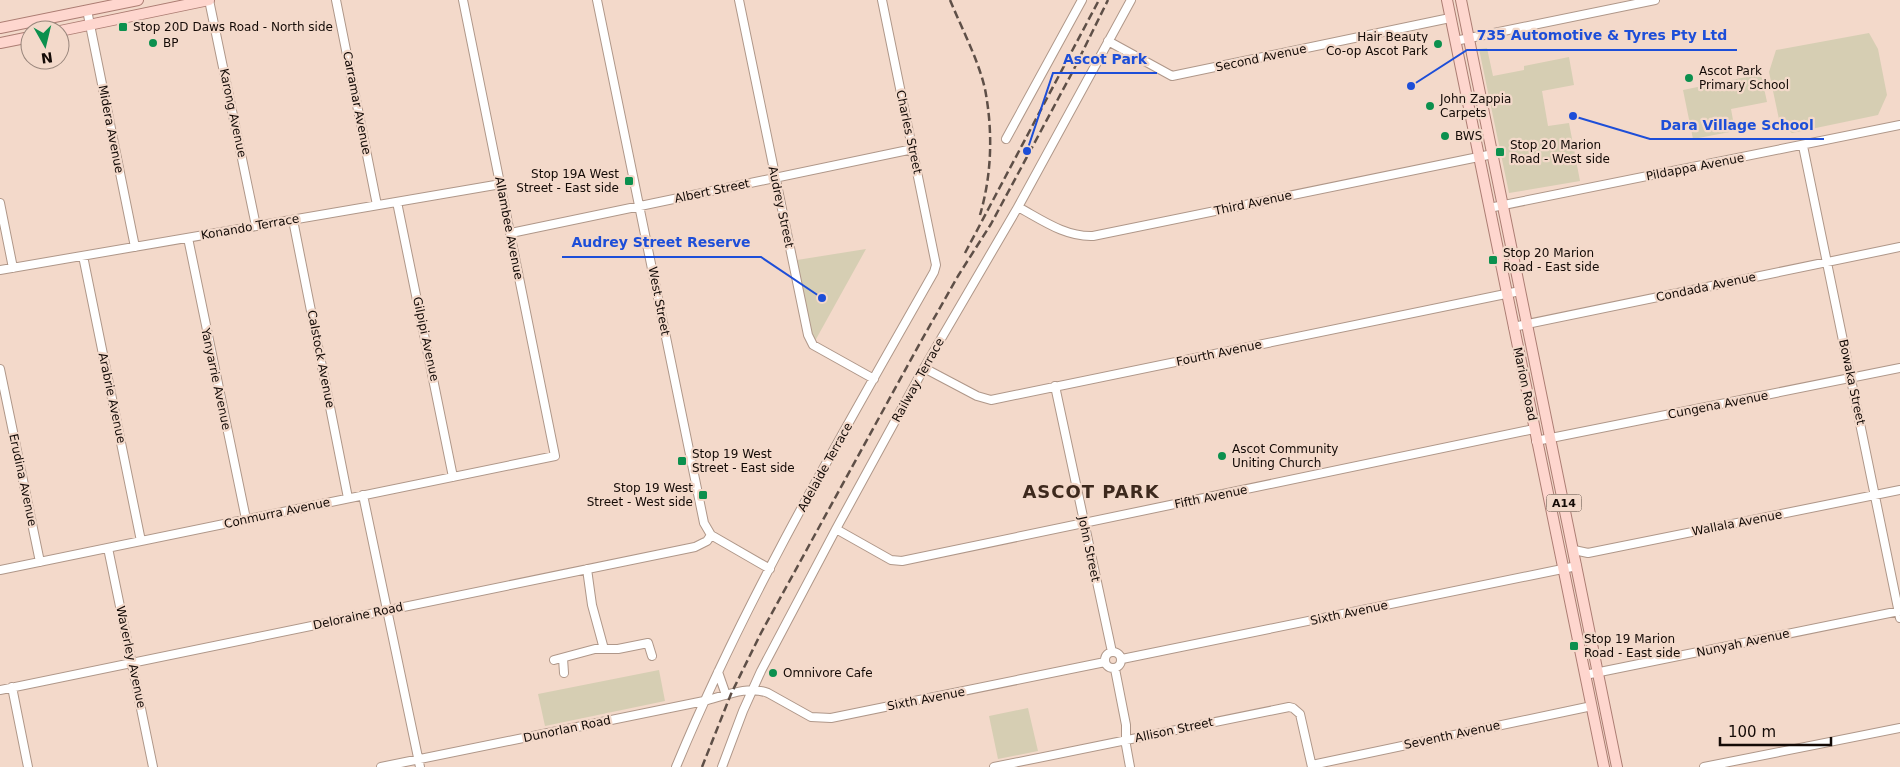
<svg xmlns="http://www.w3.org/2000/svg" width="1900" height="767" viewBox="0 0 1900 767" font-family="'DejaVu Sans',sans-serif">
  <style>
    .green { fill: #d6ceb3 }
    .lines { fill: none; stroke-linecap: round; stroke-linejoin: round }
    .minor-casing { stroke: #af9789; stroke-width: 10 }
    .major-casing { stroke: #ac7d73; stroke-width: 12 }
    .minor { stroke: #fff; stroke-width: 8 }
    .major { stroke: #fed6ce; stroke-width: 10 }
    .rail { stroke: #5e4f47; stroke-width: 2.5; stroke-dasharray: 8 4; stroke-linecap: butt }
    .poi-dot { fill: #0b904e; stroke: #f3d9ca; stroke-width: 2 }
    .labels { text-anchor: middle; stroke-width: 4.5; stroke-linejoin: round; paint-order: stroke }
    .shield { fill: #f3d9ca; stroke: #564841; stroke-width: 1 }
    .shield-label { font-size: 11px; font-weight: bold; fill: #130a06 }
    .poi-label { font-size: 12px; fill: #130a06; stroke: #f3d9ca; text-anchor: start }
    .street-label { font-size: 12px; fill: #130a06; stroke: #f3d9ca }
    .district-label { font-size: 18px; font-weight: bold; letter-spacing: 1px; fill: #3d291d; stroke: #f3d9ca }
    .leader { fill: none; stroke: #1d4ed8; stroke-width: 2 }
    .callout-dot { fill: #1d4ed8; stroke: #f3d9ca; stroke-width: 2 }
    .callout-label { font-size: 14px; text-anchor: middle; font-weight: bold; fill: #1d4ed8; stroke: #f3d9ca; stroke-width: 4.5; stroke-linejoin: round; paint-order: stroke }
  </style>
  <rect width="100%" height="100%" fill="#f3d9ca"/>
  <path class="green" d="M1869,33L1878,49L1887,95L1878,115L1792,133L1780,124L1769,72L1776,50Z
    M1487,48L1493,76L1524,70V66L1569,57L1574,85L1542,91L1548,126L1569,123L1580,181L1509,193L1479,49Z
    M1761,74L1767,102L1731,109L1735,131L1693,139L1683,90Z
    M866,249L815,341L811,335L797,260Z
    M659,670L665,701L545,726L538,694Z
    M1028,708L1038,751L998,759L989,716Z"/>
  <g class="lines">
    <defs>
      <path id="minor" d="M209,0L256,226
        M336,0L377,205
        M597,0L704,523L711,535L770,569
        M739,0L808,335L813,345L874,379
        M87,10L135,247
        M1108,41L1172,76L1450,18
        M1455,41L1655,0
        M1006,139L1082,0
        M1803,146L1900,618
        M397,202L453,477
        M0,203L13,268
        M1018,207C1042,220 1065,237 1093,236L1493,154
        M1489,208L1900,125
        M293,220L348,498
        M511,233L913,149
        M188,238L246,519
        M83,256L141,541
        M0,270L501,184
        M1513,327L1900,247
        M924,368L977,396L991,400L1520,291
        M0,369L40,562
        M1055,386L1112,652
        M1536,441L1900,368
        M363,495L420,767
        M836,529L891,560L902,561L1534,429
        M108,548L153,767
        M1574,550L1588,553L1900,490
        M587,569L592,605L604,649
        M0,570L555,456L463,0
        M1105 660a8 8 0 1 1 16 0a8 8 0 1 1-16 0Z
        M563,658L564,673
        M1122,659L1577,566
        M554,660L595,649H618L648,643L652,656
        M1115,669L1126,725V745L1130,767
        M718,672L726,695
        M1585,675L1900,611
        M12,687L28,767
        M0,690L695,547L707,541L711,535
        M1312,765L1592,706
        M381,767L704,701C724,696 748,685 768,693L811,717L831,718L1105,662
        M676,767C747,595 843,433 934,272L936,265L882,0
        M722,767L743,711L761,671L836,529L924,368L1018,207L1131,0
        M994,767L1289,707L1293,708L1300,714L1312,767
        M1704,767L1900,728"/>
      <path id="major" d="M1447,0L1604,767
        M1461,0L1617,767
        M0,28L138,0
        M60,31L209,0
        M0,43L30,37"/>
    </defs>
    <use href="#minor" class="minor-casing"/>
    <use href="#major" class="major-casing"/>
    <use href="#minor" class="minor"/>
    <use href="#major" class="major"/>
    <path class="rail" d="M950,0C962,29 978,59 985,89C993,131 992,174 980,215
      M965,253L1099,0
      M702,767L731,694L761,633L920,343L958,276L991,224L1073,71L1108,0"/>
  </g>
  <g class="poi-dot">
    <rect x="118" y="22" width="10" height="10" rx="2.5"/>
    <circle cx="153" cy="43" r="5"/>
    <circle cx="1438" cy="44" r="5"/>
    <circle cx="1689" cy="78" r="5"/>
    <circle cx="1430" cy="106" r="5"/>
    <circle cx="1445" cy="136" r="5"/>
    <rect x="1495" y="147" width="10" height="10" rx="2.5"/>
    <rect x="624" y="176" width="10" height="10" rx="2.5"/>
    <rect x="1488" y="255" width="10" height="10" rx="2.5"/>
    <circle cx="1222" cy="456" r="5"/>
    <rect x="677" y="456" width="10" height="10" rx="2.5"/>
    <rect x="698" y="490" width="10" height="10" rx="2.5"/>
    <rect x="1569" y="641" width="10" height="10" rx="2.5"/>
    <circle cx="773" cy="673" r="5"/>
  </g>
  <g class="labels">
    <rect class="shield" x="1546.5" y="494.5" width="35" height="17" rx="4"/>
    <g class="shield-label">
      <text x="1564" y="507">A14</text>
    </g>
    <g class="poi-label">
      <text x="133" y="31">Stop 20D Daws Road - North side</text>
      <text x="1428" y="41" text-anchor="end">Hair Beauty<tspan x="1428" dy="14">Co-op Ascot Park</tspan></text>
      <text x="163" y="47">BP</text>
      <text x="1699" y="75">Ascot Park<tspan x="1699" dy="14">Primary School</tspan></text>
      <text x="1440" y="103">John Zappia<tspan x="1440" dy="14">Carpets</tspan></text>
      <text x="1455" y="140">BWS</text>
      <text x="1510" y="149">Stop 20 Marion<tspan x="1510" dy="14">Road - West side</tspan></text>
      <text x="619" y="178" text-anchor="end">Stop 19A West<tspan x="619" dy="14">Street - East side</tspan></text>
      <text x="1503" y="257">Stop 20 Marion<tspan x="1503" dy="14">Road - East side</tspan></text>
      <text x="1232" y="453">Ascot Community<tspan x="1232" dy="14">Uniting Church</tspan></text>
      <text x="692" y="458">Stop 19 West<tspan x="692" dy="14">Street - East side</tspan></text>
      <text x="693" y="492" text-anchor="end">Stop 19 West<tspan x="693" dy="14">Street - West side</tspan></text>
      <text x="1584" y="643">Stop 19 Marion<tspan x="1584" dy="14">Road - East side</tspan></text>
      <text x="783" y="677">Omnivore Cafe</text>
    </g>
    <g class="street-label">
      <text transform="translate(1261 58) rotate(-12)" y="4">Second Avenue</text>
      <text transform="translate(357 103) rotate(79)" y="4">Carramar Avenue</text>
      <text transform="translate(233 113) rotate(78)" y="4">Karong Avenue</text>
      <text transform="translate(111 129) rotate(79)" y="4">Midera Avenue</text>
      <text transform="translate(909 132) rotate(78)" y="4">Charles Street</text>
      <text transform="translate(1695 167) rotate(-11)" y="4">Pildappa Avenue</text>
      <text transform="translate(712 191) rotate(-12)" y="4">Albert Street</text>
      <text transform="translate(1253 203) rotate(-12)" y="4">Third Avenue</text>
      <text transform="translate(781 207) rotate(78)" y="4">Audrey Street</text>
      <text transform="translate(250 227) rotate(-10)" y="4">Konando Terrace</text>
      <text transform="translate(509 228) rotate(79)" y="4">Allambee Avenue</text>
      <text transform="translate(1706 287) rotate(-12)" y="4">Condada Avenue</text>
      <text transform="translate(659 301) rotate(79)" y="4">West Street</text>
      <text transform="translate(426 339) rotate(78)" y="4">Gilpipi Avenue</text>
      <text transform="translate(1219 353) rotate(-12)" y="4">Fourth Avenue</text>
      <text transform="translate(321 359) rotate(79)" y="4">Calstock Avenue</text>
      <text transform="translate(216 379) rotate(78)" y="4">Yanyarrie Avenue</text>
      <text transform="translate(918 380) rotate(-61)" y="4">Railway Terrace</text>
      <text transform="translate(1852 382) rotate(78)" y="4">Bowaka Street</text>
      <text transform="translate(1525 384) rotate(78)" y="4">Marion Road</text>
      <text transform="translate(112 398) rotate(78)" y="4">Arabrie Avenue</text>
      <text transform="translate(1718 405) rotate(-11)" y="4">Cungena Avenue</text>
      <text transform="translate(825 467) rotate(-61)" y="4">Adelaide Terrace</text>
      <text transform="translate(23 480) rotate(78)" y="4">Erudina Avenue</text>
      <text transform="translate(1211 497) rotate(-12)" y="4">Fifth Avenue</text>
      <text transform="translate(277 513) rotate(-12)" y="4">Conmurra Avenue</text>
      <text transform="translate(1737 523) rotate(-11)" y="4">Wallala Avenue</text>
      <text transform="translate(1089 549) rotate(78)" y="4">John Street</text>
      <text transform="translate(1349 613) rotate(-12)" y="4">Sixth Avenue</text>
      <text transform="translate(358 616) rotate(-12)" y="4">Deloraine Road</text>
      <text transform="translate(1743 643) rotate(-12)" y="4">Nunyah Avenue</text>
      <text transform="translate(131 657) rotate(78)" y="4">Waverley Avenue</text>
      <text transform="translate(926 699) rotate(-11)" y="4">Sixth Avenue</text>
      <text transform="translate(567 729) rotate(-12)" y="4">Dunorlan Road</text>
      <text transform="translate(1174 730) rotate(-12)" y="4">Allison Street</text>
      <text transform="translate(1452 735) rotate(-12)" y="4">Seventh Avenue</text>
    </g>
    <g class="district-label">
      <text x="1091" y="498">ASCOT PARK</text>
    </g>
  </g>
  <path class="leader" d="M1411 86L1467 50H1737M1027 151L1053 73H1157M1573 116L1650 139H1824M822 298L761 257H562"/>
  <g class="callout-dot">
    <circle cx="1411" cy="86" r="5"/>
    <circle cx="1027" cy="151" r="5"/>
    <circle cx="1573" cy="116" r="5"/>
    <circle cx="822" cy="298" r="5"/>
  </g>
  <g class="callout-label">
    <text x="1602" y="40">735 Automotive &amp; Tyres Pty Ltd</text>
    <text x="1105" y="64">Ascot Park</text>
    <text x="1737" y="130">Dara Village School</text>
    <text x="661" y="247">Audrey Street Reserve</text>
  </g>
  <g transform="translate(45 45) rotate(172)"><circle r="24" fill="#f3d9ca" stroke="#99867c"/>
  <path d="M0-4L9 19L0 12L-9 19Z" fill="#0b904e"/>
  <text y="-8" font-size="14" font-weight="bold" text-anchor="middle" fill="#130a06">N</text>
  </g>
  <path d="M1720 737v8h111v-8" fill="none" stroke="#130a06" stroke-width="2.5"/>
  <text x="1728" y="737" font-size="15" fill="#130a06" stroke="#f3d9ca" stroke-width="4" paint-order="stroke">100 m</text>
</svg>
